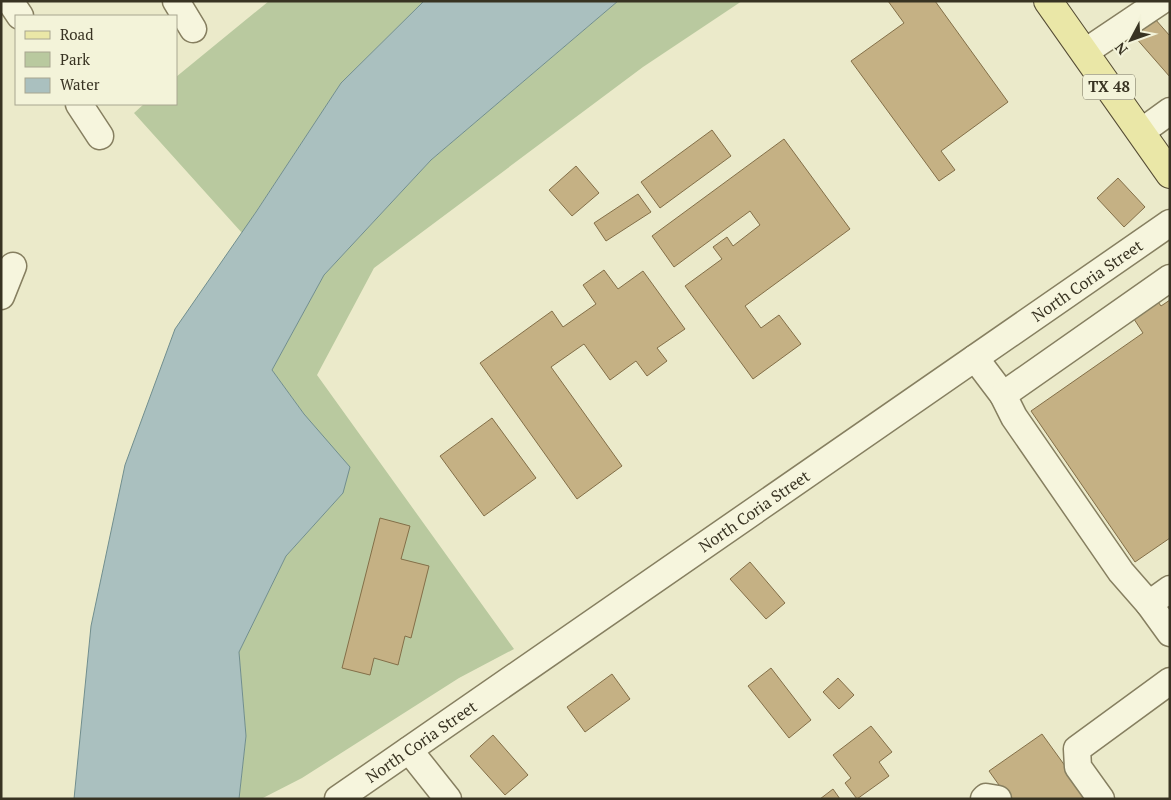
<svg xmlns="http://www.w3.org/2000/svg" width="1171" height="800" viewBox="0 0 1171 800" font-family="'PT Serif',serif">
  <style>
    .green { fill: #b9c99f }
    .water { fill: #aac0bf; stroke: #718e8e }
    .building { fill: #c5b184; stroke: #836f48 }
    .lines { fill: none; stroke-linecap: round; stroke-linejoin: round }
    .minor-casing { stroke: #867f60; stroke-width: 29 }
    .major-casing { stroke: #554c34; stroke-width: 30 }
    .minor { stroke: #f6f5dd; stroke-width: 26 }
    .major { stroke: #eae7a7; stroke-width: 28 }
    .labels { text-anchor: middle; stroke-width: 4.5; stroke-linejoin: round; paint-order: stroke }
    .shield { fill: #f3f3d9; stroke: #706d59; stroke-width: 1 }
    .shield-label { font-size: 15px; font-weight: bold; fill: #383322 }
    .street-label { font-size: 16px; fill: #383322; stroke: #f3f3d9 }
  </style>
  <rect width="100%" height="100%" fill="#ebeaca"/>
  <path class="green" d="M269,1H424L341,83L242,233L134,113L144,104H176V77Z
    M618,1H742L643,67L374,268L317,375L514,649L459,678L302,778L261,799H239L246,736L239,652L286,556L343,493L304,414L272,370L324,275L431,160Z"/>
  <path class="water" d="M424,1H618L431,160L324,275L272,370L304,414L350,467L343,493L286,556L239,652L246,736L239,799H74L91,626L125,465L175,329L256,212L341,83Z"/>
  <path class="building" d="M888,1H935L1008,102L941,151L955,170L939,181L851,61L904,23Z
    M1155,19L1170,36V77L1135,37Z
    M712,130L731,156L660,208L641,182Z
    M784,139L850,229L745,306L761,328L779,315L801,344L753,379L685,286L722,259L713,247L727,237L733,246L760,225L750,211L674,267L652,236Z
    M576,166L599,193L572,216L549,190Z
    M1118,178L1145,207L1124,227L1097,198Z
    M638,194L651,212L606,241L594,223Z
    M604,270L618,289L643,271L685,329L657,348L667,361L647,376L636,361L610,380L584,344L551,367L622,466L577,499L480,363L552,311L563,327L596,304L583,285Z
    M1156,299L1161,306L1170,300V538L1135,562L1031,411L1143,333L1132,316Z
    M492,418L536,478L484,516L440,456Z
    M380,518L410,526L401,559L429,566L411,638L405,636L398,665L374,658L370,675L342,668Z
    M750,562L785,603L766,619L730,579Z
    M771,668L811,720L789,738L748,686Z
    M612,674L630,699L585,732L567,707Z
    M838,678L854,695L839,709L823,692Z
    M871,726L892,752L879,762L889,776L857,799L845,783L851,778L833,755Z
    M1042,734L1089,799H1009L989,771Z
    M493,735L528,775L505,795L470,756Z
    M833,789L840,799H820Z"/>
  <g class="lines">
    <defs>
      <g id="minor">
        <path d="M10,1L20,16"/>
        <path d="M176,1L193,29"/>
        <path d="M1085,52L1161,1"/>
        <path d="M79,104L100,136"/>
        <path d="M1141,132L1170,111"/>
        <path d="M1,296L13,266"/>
        <path d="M975,358L1003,395"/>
        <path d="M1170,589L1149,604L1170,633"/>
        <path d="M1149,604L1121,572L1014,417L1003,395L1170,278"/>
        <path d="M409,750L448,799"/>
        <path id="s1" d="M338,799L1170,223"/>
        <path d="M984,799L986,797L998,799"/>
        <path d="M1101,799L1078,767L1077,749L1170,681"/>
      </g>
      <path id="major" d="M1048,1L1170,174"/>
    </defs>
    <use href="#minor" class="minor-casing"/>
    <use href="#major" class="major-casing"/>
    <use href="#minor" class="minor"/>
    <use href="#major" class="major"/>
  </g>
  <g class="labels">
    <rect class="shield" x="1083" y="74.5" width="52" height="25" rx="4"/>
    <g class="shield-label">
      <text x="1109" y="92">TX 48</text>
    </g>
    <g class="street-label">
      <text dy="6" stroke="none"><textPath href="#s1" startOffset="911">North Coria Street</textPath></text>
      <text dy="6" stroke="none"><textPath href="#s1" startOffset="506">North Coria Street</textPath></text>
      <text dy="6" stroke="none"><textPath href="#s1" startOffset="101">North Coria Street</textPath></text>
    </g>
  </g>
  <rect width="1171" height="800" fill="none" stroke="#383322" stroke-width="5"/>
  <rect x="15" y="15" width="162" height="90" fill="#f3f3d9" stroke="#a8a690"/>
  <rect x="25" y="31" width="25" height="8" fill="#eae7a7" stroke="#a8a690"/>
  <text x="60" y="40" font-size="15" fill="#383322">Road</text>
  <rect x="25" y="52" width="25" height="15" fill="#b9c99f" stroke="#a8a690"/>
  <text x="60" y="65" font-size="15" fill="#383322">Park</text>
  <rect x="25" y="78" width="25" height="15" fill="#aac0bf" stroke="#a8a690"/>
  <text x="60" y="90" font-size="15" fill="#383322">Water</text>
  <g transform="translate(1131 40) rotate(229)" stroke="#f3f3d9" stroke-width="4" paint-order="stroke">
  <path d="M0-4L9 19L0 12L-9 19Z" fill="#383322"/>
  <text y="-8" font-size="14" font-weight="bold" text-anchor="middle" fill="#383322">N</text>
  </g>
</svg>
